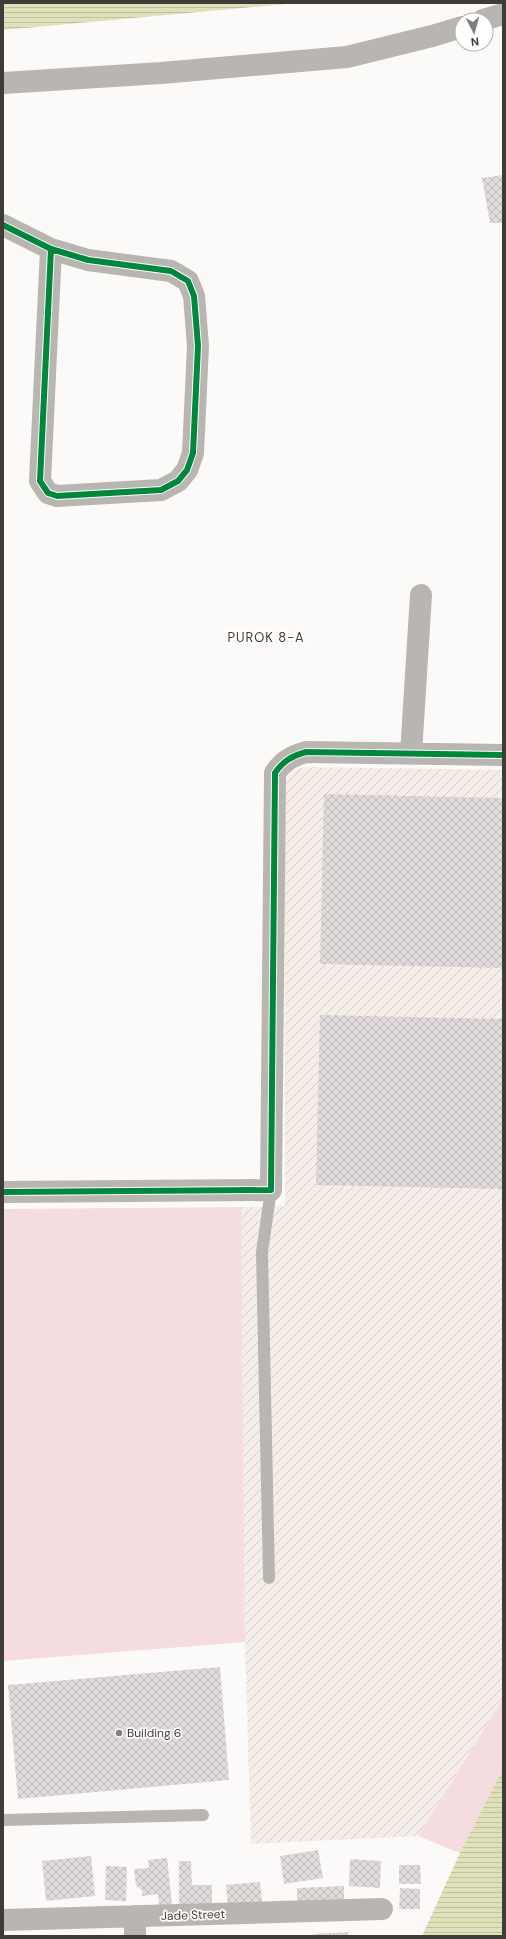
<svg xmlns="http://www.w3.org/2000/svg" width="506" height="1939" viewBox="0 0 506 1939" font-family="'DM Sans',sans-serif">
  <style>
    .industrial { fill: url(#industrial-furrows) }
    .grass { fill: #f4dce1 }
    .water { fill: url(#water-rules) }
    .building { fill: url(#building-cross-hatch) }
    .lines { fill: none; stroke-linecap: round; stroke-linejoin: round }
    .lane { stroke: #b9b5b1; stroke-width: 12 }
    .street { stroke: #b9b5b1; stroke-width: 22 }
    .cycleway-casing { stroke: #fff; stroke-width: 8 }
    .cycleway { stroke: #00873e; stroke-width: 6 }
    .poi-dot { fill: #827e7b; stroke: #fff; stroke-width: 1.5 }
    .labels { text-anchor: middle; stroke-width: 3.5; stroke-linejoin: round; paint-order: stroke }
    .poi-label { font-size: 12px; fill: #413b37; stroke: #fff; text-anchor: start }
    .street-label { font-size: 12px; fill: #413b37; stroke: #fff }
    .neighbourhood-label { font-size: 13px; letter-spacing: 1px; fill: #453931; stroke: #fff }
  </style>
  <defs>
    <pattern id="industrial-furrows" width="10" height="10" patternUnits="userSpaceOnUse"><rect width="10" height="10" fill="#f5ede8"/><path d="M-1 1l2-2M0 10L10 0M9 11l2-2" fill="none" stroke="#d3ccc8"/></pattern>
    <pattern id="water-rules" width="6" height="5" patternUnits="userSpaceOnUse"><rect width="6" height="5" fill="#e0e0bb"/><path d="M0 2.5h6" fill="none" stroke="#c1c1a1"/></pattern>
    <pattern id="building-cross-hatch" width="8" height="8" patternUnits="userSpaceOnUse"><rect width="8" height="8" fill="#e0dbda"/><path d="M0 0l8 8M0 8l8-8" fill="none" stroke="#c1bdbc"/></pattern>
  </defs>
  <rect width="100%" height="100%" fill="#fcfaf9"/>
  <path class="industrial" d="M310,767L503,770V1699L418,1836L251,1844L245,1642L241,1207L285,1206L284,790L285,780L290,773L299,768Z"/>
  <path class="grass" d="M241,1207L245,1642L3,1661V1209Z
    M503,1699V1769L460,1853L418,1836Z"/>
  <path class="water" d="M3,3H298L3,30Z
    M503,1769V1936H422L460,1853Z"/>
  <path class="building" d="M503,175V223H490L482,178Z
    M324,794L503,798V968L320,964Z
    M320,1015L503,1019V1189L316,1185Z
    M220,1667L229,1780L18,1799L8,1685Z
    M318,1850L323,1878L284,1884L280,1856Z
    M91,1856L95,1896L46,1901L42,1861Z
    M167,1858L172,1904L159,1905L158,1894L142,1896V1890L136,1886L134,1869L149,1868L148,1860Z
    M350,1859L381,1861L380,1888L349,1886Z
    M179,1861H191L192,1885H212V1905L179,1906Z
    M399,1865H420L421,1884H399Z
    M106,1866L127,1867L126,1901L105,1900Z
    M260,1882L262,1902L228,1905L226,1885Z
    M344,1886V1900L297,1902V1888Z
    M400,1888L420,1889V1909H399Z
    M348,1932L349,1936H314V1934Z"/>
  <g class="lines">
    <path class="lane" d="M269,1578L262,1252L271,1190
      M3,1820L203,1815"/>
    <path class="street" d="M483,20L503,14
      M3,83L161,73L347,57L432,36L462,27
      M3,225L51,249L88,260L171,271L188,281L194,296L198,346L193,453L187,470L178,481L161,490L57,496L48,493L40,481L51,249
      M411,754L421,595
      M3,1192L271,1190L275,773C283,761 292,756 306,752L503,755
      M135,1916V1936
      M3,1920L382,1909"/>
    <defs>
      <path id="cycleway" d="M3,225L51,249L88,260L171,271L188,281L194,296L198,346L193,453L187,470L178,481L161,490L57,496L48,493L40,481L51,249
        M3,1192L271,1190L275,773C283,761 292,756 306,752L503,755"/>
    </defs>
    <use href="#cycleway" class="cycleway-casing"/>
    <use href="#cycleway" class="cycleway"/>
  </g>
  <circle class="poi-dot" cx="119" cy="1733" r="4"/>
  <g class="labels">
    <g class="poi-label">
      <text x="127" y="1737">Building 6</text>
    </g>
    <g class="street-label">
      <text transform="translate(193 1915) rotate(-2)" y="4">Jade Street</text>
    </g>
    <g class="neighbourhood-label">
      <text x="266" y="642">PUROK 8-A</text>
    </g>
  </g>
  <rect width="506" height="1939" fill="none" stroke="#413b37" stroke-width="8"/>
  <g transform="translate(474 32) rotate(174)"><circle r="19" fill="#ffffff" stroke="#b3b1af"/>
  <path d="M0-3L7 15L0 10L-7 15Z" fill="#827e7b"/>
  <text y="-6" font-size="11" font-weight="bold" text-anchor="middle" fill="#413b37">N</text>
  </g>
</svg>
